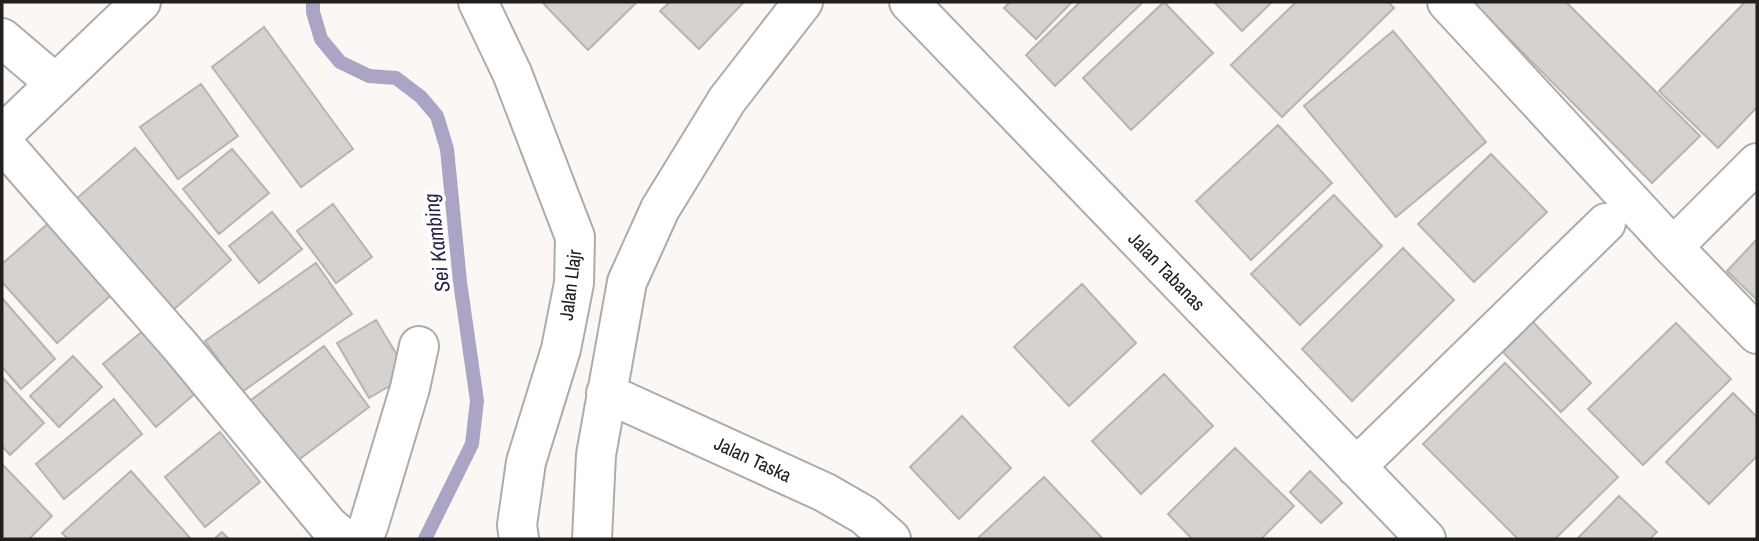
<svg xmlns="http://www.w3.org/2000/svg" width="1759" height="541" viewBox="0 0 1759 541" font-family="'Archivo Narrow',sans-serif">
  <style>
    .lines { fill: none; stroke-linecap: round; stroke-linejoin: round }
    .stream { stroke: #aca4c5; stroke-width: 14 }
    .building { fill: #d5d2cf; stroke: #b7b4b1; stroke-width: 2 }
    .minor-casing { stroke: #aeaba8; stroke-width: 42 }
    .tertiary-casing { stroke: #aeaba8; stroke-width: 42 }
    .minor { stroke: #fff; stroke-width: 38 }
    .tertiary { stroke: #fff; stroke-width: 38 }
    .labels { text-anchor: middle; stroke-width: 7; stroke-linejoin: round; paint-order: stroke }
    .street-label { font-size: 19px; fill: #21201f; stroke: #fff }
    .water-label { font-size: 21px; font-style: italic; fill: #2d1f4a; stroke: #fff }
  </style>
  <rect width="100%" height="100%" fill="#fbf7f4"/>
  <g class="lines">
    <path class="stream" d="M313,2V12L321,39L340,62L369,76L396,78L421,97L437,116L447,149L460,282L477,401L472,444L425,539"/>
  </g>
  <path class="building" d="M542,2H637L588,50Z
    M670,2H744L699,49L660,11Z
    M1010,2H1072L1036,39L1004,8Z
    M1080,2H1143L1055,86L1026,55Z
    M1164,2L1213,53L1131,130L1083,78Z
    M1214,2H1272L1242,31Z
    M1296,2H1388L1394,8L1282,117L1231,65Z
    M1473,2H1566L1700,136L1652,183Z
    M1745,2H1757V107L1718,148L1659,91Z
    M264,27L353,149L301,187L212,67Z
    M1393,31L1486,142L1396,217L1304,106Z
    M201,84L238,136L178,179L140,127Z
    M1278,125L1332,183L1251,260L1196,201Z
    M135,148L231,260L173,310L76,199Z
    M232,149L269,193L219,234L183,189Z
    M1491,154L1547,212L1474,282L1418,224Z
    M1334,195L1382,246L1300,325L1251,274Z
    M333,204L372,257L336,283L297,231Z
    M272,212L302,249L259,283L229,246Z
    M52,220L116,291L57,343L2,282V264Z
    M1757,239V300L1727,271Z
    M1403,248L1454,300L1352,401L1302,349Z
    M316,263L352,314L242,392L205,341Z
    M1082,284L1136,343L1069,406L1014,347Z
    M2,298L55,359L21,389L2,367Z
    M376,320L409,375L369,398L337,343Z
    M1533,322L1591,383L1561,412L1503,352Z
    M1676,323L1731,379L1643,465L1588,409Z
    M150,325L203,387L156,427L103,364Z
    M324,346L369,407L293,464L247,403Z
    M73,356L102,387L59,427L30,396Z
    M1505,363L1618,477L1555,539H1518L1423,444Z
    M1164,374L1213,426L1141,494L1092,441Z
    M2,377L44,423L10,455L2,446Z
    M1733,393L1757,417V456L1709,504L1666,462Z
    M114,399L142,434L64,499L36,464Z
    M962,416L1011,468L959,519L910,467Z
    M220,432L260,482L205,527L165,477Z
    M1235,448L1294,506L1261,539H1192L1168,514Z
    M2,464L52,516L29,539H2Z
    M131,471L191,539H68L62,533Z
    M1310,471L1342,503L1321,523L1290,492Z
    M1044,477L1103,539H977Z
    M1619,496L1657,532L1650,539H1577Z
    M222,532L229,539H214Z"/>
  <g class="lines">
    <defs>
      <path id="minor" d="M478,2L512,73L575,237L574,283L561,349L526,462L517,525L519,539
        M909,2L1426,539
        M1447,2L1673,247L1757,334
        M2,38L55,83
        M2,142L180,346L328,525L341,536L349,539
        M1673,247L1757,163
        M606,393L824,492L864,515L891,539
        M1356,467L1606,223
        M359,539L364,537L369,524L410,388L419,346
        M592,539L596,455L627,282L660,209L727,100L803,2"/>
      <path id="tertiary" d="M2,135L141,2"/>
    </defs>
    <use href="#minor" class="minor-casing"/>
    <use href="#tertiary" class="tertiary-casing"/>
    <use href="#minor" class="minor"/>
    <use href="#tertiary" class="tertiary"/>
  </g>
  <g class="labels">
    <g class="street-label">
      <text transform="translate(1167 271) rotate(46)" y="7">Jalan Tabanas</text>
      <text transform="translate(570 285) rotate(-83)" y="7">Jalan Llajr</text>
      <text transform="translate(753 459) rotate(25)" y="7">Jalan Taska</text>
    </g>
    <g class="water-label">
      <text transform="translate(437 243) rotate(-97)" y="7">Sei Kambing</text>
    </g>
  </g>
  <rect width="1759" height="541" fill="none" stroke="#21201f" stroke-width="7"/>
</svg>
